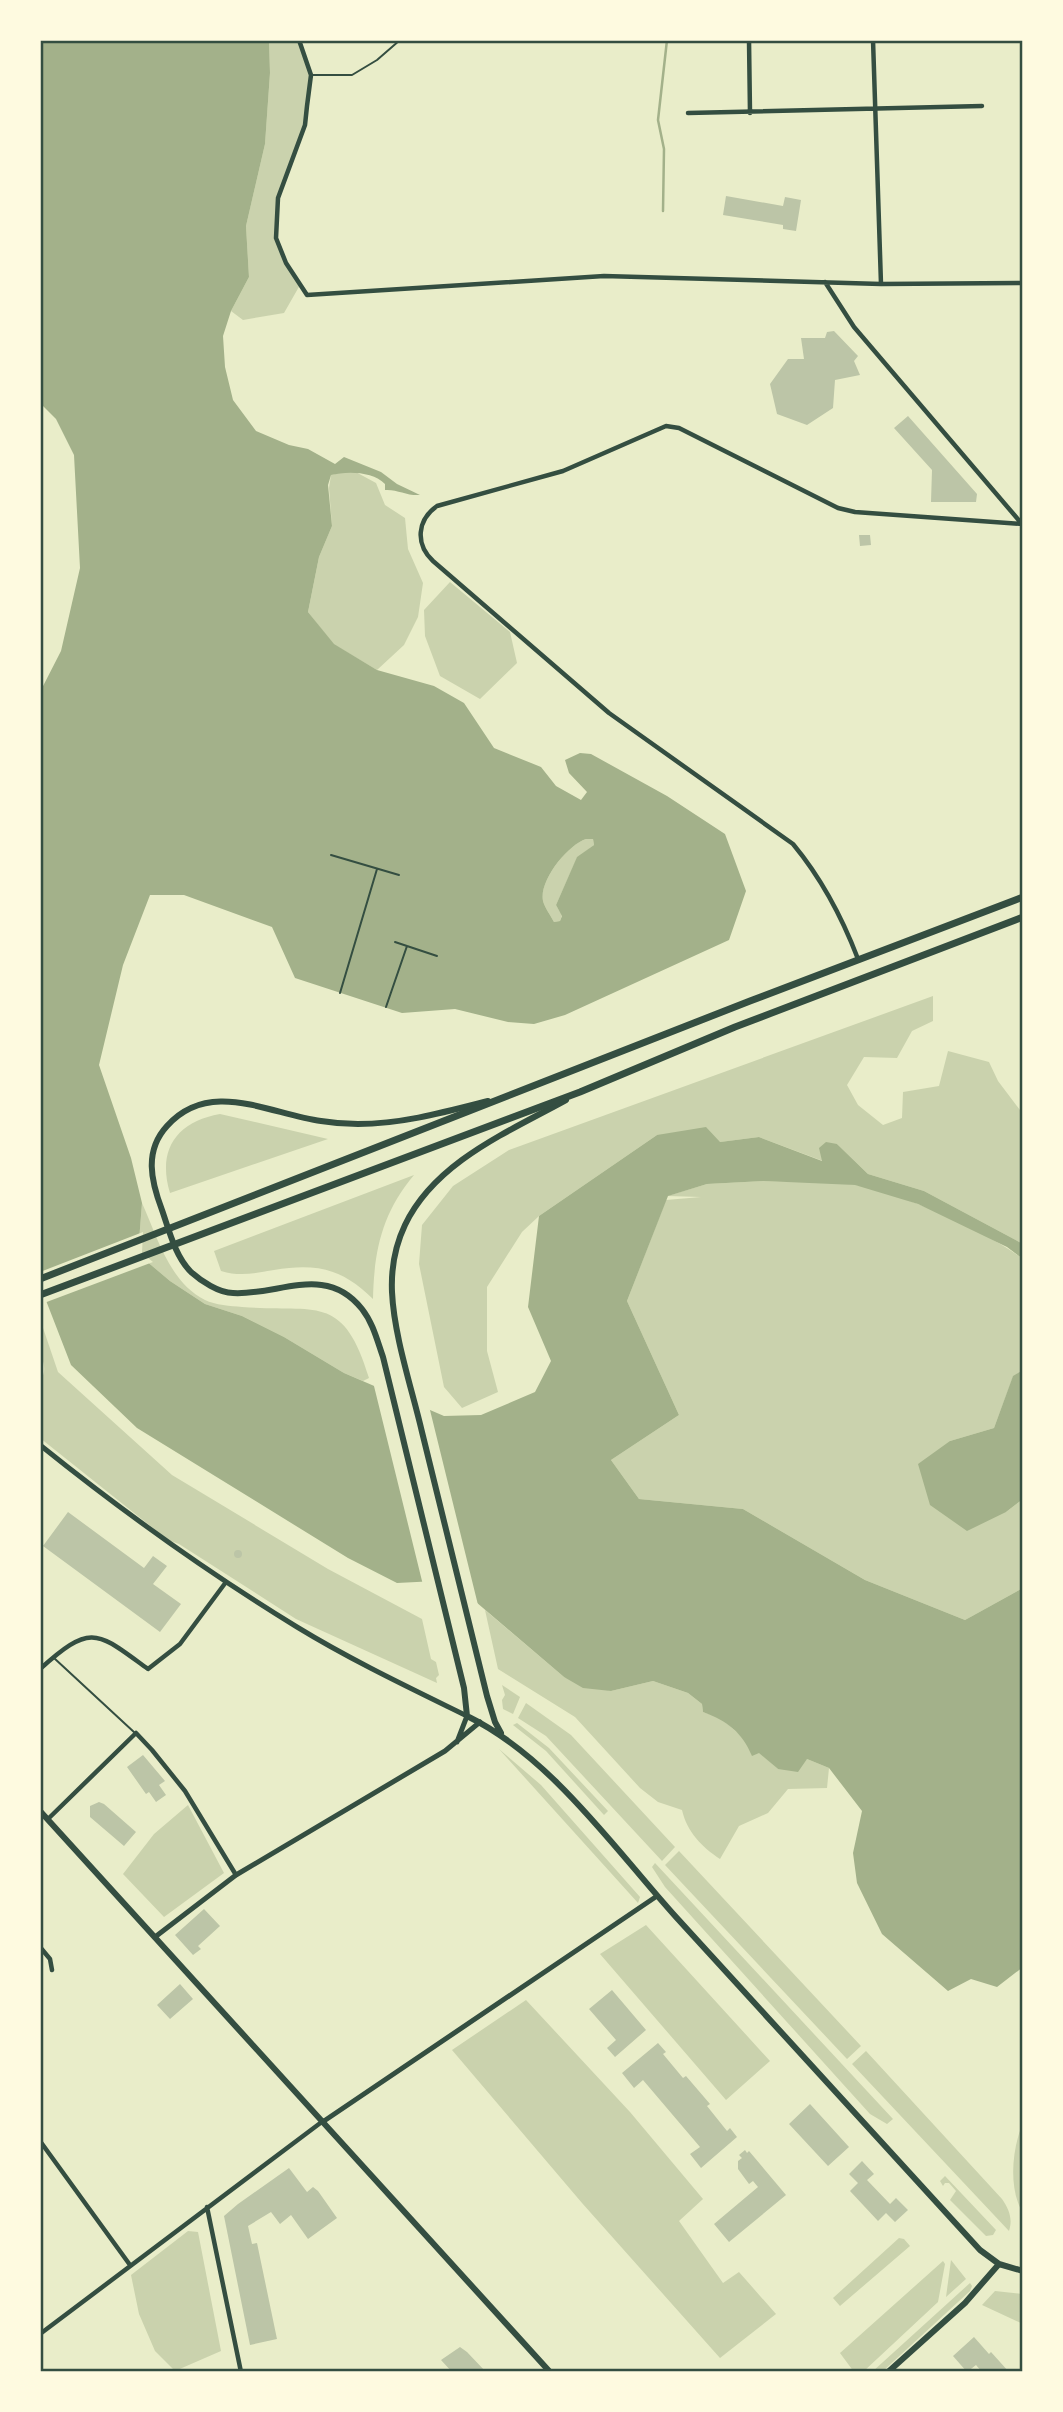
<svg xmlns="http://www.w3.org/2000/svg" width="1063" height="2412" viewBox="0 0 1063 2412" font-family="'IBM Plex Sans',sans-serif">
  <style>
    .green { fill: #cad2ad }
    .water { fill: #a3b18a; fill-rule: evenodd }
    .pier { fill: #e9edc9 }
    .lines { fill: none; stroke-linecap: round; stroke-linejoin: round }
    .stream { stroke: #a3b18a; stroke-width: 2.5 }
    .building { fill: #bcc5a7 }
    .path { stroke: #344e41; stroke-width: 2 }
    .service { stroke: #344e41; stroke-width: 2 }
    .minor { stroke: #344e41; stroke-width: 4.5 }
    .tertiary { stroke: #344e41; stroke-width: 5 }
    .secondary { stroke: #344e41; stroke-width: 6 }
    .primary { stroke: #344e41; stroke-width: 7 }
    .neatline { fill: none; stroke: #344e41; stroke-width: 2.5 }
  </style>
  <rect width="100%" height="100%" fill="#e9edc9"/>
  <path class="green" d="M269,40H299C303,51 310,65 311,76C314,133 270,181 276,237C278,254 291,271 300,285L284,313L243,320L231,311L249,277L246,226L265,144L270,73Z
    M352,470L376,483L385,505L405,518L408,549L423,583L418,617L404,645L377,670L333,644L308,612L319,557L332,526L329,488L331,475Z
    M450,582L510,632L517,663L480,699L440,676L425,636L424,610Z
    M586,839H593L594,845L577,858L556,905L562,915L560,921L554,922C551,916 545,908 543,901C539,880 568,845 586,839Z
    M933,996V1021L912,1031L897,1058L864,1057L847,1085L858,1105L883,1125L902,1118L903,1092L939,1086L948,1051L989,1062L998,1081L1023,1114V1244L924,1191L868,1174L837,1144L823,1161L759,1137L720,1142L657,1135L539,1216L522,1232L487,1287V1351L498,1392L462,1408L444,1387L419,1264L422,1225L453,1186L509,1150Z
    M220,1114L328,1139L170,1193C157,1150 176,1122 220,1114Z
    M414,1175C382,1213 374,1251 373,1299C343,1269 317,1263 274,1270C254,1273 241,1277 221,1271L214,1251Z
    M764,1181C794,1182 826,1180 856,1185C904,1194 984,1230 1023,1259V1370L1013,1377L994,1428L950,1441L1006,1512L1023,1499V1588L965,1620L865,1580L743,1509L639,1499L611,1460L679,1415L627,1301L666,1200L701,1197L667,1196L707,1184Z
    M142,1203C157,1236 169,1282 205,1300C215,1305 231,1306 242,1307C316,1313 343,1292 369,1378L363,1381L344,1373L284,1337L242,1316L205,1304L170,1281L138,1254Z
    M40,1319L58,1372L172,1475L328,1569L422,1619L431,1659L436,1662L439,1675L436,1678L437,1683L296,1619L179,1544L168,1540L40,1438V1380C49,1369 41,1360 40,1348C39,1339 40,1329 40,1319Z
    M485,1610L564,1677L611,1691L653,1681L688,1693L702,1704L703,1712L721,1718L778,1769L807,1759L829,1768L827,1788L788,1789L768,1813L739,1826L720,1859C702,1847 687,1832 682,1810L658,1802L640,1788L575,1717L498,1669Z
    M502,1685L520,1697L513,1714L503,1709L502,1700L505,1695Z
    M526,1703L571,1735L675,1847L662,1861L546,1736L518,1718Z
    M517,1723L549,1748L608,1811L604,1815L546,1751L513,1725Z
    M499,1749L541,1785L640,1897L638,1903Z
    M188,1805L224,1873L164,1917L123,1874L154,1834Z
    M679,1851L861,2046L847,2059L665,1865Z
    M655,1863L893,2119L887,2124L870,2114L665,1887L652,1867Z
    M646,1925L770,2061L726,2100L600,1954Z
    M526,2000L630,2112L703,2199L679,2221L723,2283L739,2272L776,2314L720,2358L582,2203L452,2050Z
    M866,2051L1002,2199C1009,2209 1013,2219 1009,2231L852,2064Z
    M1023,2123V2213C1008,2189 1012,2148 1023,2123Z
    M945,2176L996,2230L993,2235L986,2236L950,2200L956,2191L949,2183H945L943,2186L940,2181Z
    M188,2231L198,2232L221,2351L175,2371L155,2351L139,2314L131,2275Z
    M899,2238L904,2239L910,2246L840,2306L833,2298Z
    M951,2260L966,2279L946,2297Z
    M943,2261L945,2264L938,2302L863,2372H854L840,2353Z
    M970,2283L972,2286L970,2291L882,2372H872Z
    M995,2291L1023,2294V2324L982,2305Z"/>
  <path class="water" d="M40,40H269L270,73L265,144L246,226L249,277L231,311L223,336L225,367L233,400L256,431L289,445L308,449L335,464L344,457L381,472L397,484L420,495C407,496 397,489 385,490V484C373,471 346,471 331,475L328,485L332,526L319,557L308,612L334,644L377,670L434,686L464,703L494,748L541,767L556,786L581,800L587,792L569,773L565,760L580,753L591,754L667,796L725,834L746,891L729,940L565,1015L534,1024L508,1022L455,1009L402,1013L295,978L272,927L184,895H150L123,965L99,1065L131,1158L142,1203L138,1254L170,1281L205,1304L242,1316L284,1337L344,1373L444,1416L481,1415L535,1392L551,1361L528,1307L539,1216L657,1135L706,1127L720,1142L759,1137L822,1161L819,1148L826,1142L837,1144L868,1174L924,1191L1023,1244V1259L1007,1247L918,1204L855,1185L764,1181L707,1184L668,1196L627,1301L679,1415L611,1460L639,1499L743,1509L865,1580L965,1620L1023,1588V1967L997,1987L971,1979L948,1991L882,1934L857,1883L853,1853L862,1811L829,1768L807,1759L798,1772L778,1769L759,1753L752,1756C742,1732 727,1721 703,1712L702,1704L688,1693L653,1681L611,1691L583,1688L564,1677L476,1602L436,1581L397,1583L348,1558L137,1428L71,1365L40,1285V692L61,651L80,568L74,455L56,419L40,403ZM586,839H593L594,845L577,857L556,905L562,916L560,921L554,922C551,916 545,908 543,901C539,880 568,845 586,839Z
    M1023,1370V1499L1006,1512L967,1531L930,1505L918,1464L950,1441L994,1428L1013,1376Z"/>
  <path class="pier" d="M143,1232L142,1253L153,1262L44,1303L40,1294V1272Z
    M373,1382L429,1406L479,1609L435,1585H423Z"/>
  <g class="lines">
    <path class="stream" d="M663,211L664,149L658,120L667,40"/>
  </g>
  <path class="building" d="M726,196L783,206L785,197L801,200L796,231L783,229V225L723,215Z
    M834,331L858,356L854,361L860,375L835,380L833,408L807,425L777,414L770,384L788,359H804L801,338H825L827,332Z
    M908,416L977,494L976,502H931L932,470L894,428Z
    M859,535H870L871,545L860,546Z
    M68,1512L144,1568L153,1556L167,1566L153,1584L181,1604L160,1632L43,1546Z
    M234 1554a4 4 0 1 1 8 0a4 4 0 1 1-8 0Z
    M143,1755L165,1781L159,1785L166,1795L156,1802L149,1792L146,1794L127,1767Z
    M99,1802L104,1804L136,1832L124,1846L90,1817V1806Z
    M204,1909L220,1926L198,1946L201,1949L193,1955L175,1935Z
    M180,1984L193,1999L170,2019L157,2005Z
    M612,1990L646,2030L615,2057L607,2048L616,2040L589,2009Z
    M658,2043L666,2052L663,2054L683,2078L686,2076L710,2104L707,2106L727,2131L730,2128L737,2137L701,2168L690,2154L700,2147L643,2080L634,2088L622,2073Z
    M810,2104L849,2147L828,2166L789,2124Z
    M745,2150L747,2153L749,2151L786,2195L729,2242L714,2224L758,2187L753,2181L749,2184L738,2169V2161L742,2158L739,2155Z
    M862,2161L874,2174L867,2180L890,2204L896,2198L908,2210L895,2222L886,2213L878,2221L850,2191L858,2183L849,2174Z
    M289,2168L307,2192L313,2187L318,2191L337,2218L308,2239L291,2215L280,2224L271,2212L248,2226L252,2244L257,2243L277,2339L250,2345L224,2216L238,2204Z
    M974,2337L989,2354L991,2352L1009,2372H982L976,2365L967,2372L953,2356Z
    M460,2347L467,2352L486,2372H452L441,2360Z"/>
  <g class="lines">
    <path class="path" d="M331,855L399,875
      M395,942L437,956
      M340,993L377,869
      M386,1007L407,946"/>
    <path class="service" d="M312,75H352L377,60L400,40
      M54,1658L135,1733"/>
    <path class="minor" d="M299,40L311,75L307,106L305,125L278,198L276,238L286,263L307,295L604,276L881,284L1023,283
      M749,40L750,113
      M873,40L881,284
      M688,113L982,106
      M825,282L854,327L1022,524
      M858,959C842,917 822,879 793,844L609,713L433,561C415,544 417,520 437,506L563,471L666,426L679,428L838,508L855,512L1023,524
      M40,1669C92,1622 97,1632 148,1669L180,1644L226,1582
      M48,1819L136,1733L152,1750L185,1791L236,1875
      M40,1947L50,1959L52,1970
      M40,2141L130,2265
      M207,2207L241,2372
      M40,2334L323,2121"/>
    <path class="tertiary" d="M40,1445C122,1511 207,1572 297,1627C351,1660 410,1688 467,1716L457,1742
      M155,1937L236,1875L445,1751L480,1722
      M324,2121L657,1896"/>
    <path class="secondary" d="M488,1101C445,1112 402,1124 358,1124C346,1124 333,1123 321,1121C269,1114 210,1078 167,1126C144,1151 151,1181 162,1210C169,1230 175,1256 191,1272C201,1281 219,1293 233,1293C278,1296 326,1263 362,1309C373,1323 377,1340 383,1357L464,1688L467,1716C551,1757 614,1848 676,1917C777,2028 878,2139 980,2250L999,2264L1023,2271
      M501,1733L495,1722L487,1696C465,1608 444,1520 422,1432C412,1389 394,1336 392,1292C391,1269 395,1246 405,1225C435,1162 508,1132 566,1100
      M40,1811L550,2372
      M888,2372L965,2303L999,2264"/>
    <path class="primary" d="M40,1279L750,1001L1023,897
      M40,1295L580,1092L735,1027L1023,917"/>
  </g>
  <rect width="1063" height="2412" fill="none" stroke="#fefae0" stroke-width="84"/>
  <rect x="42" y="42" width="979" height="2328" class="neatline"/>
</svg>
